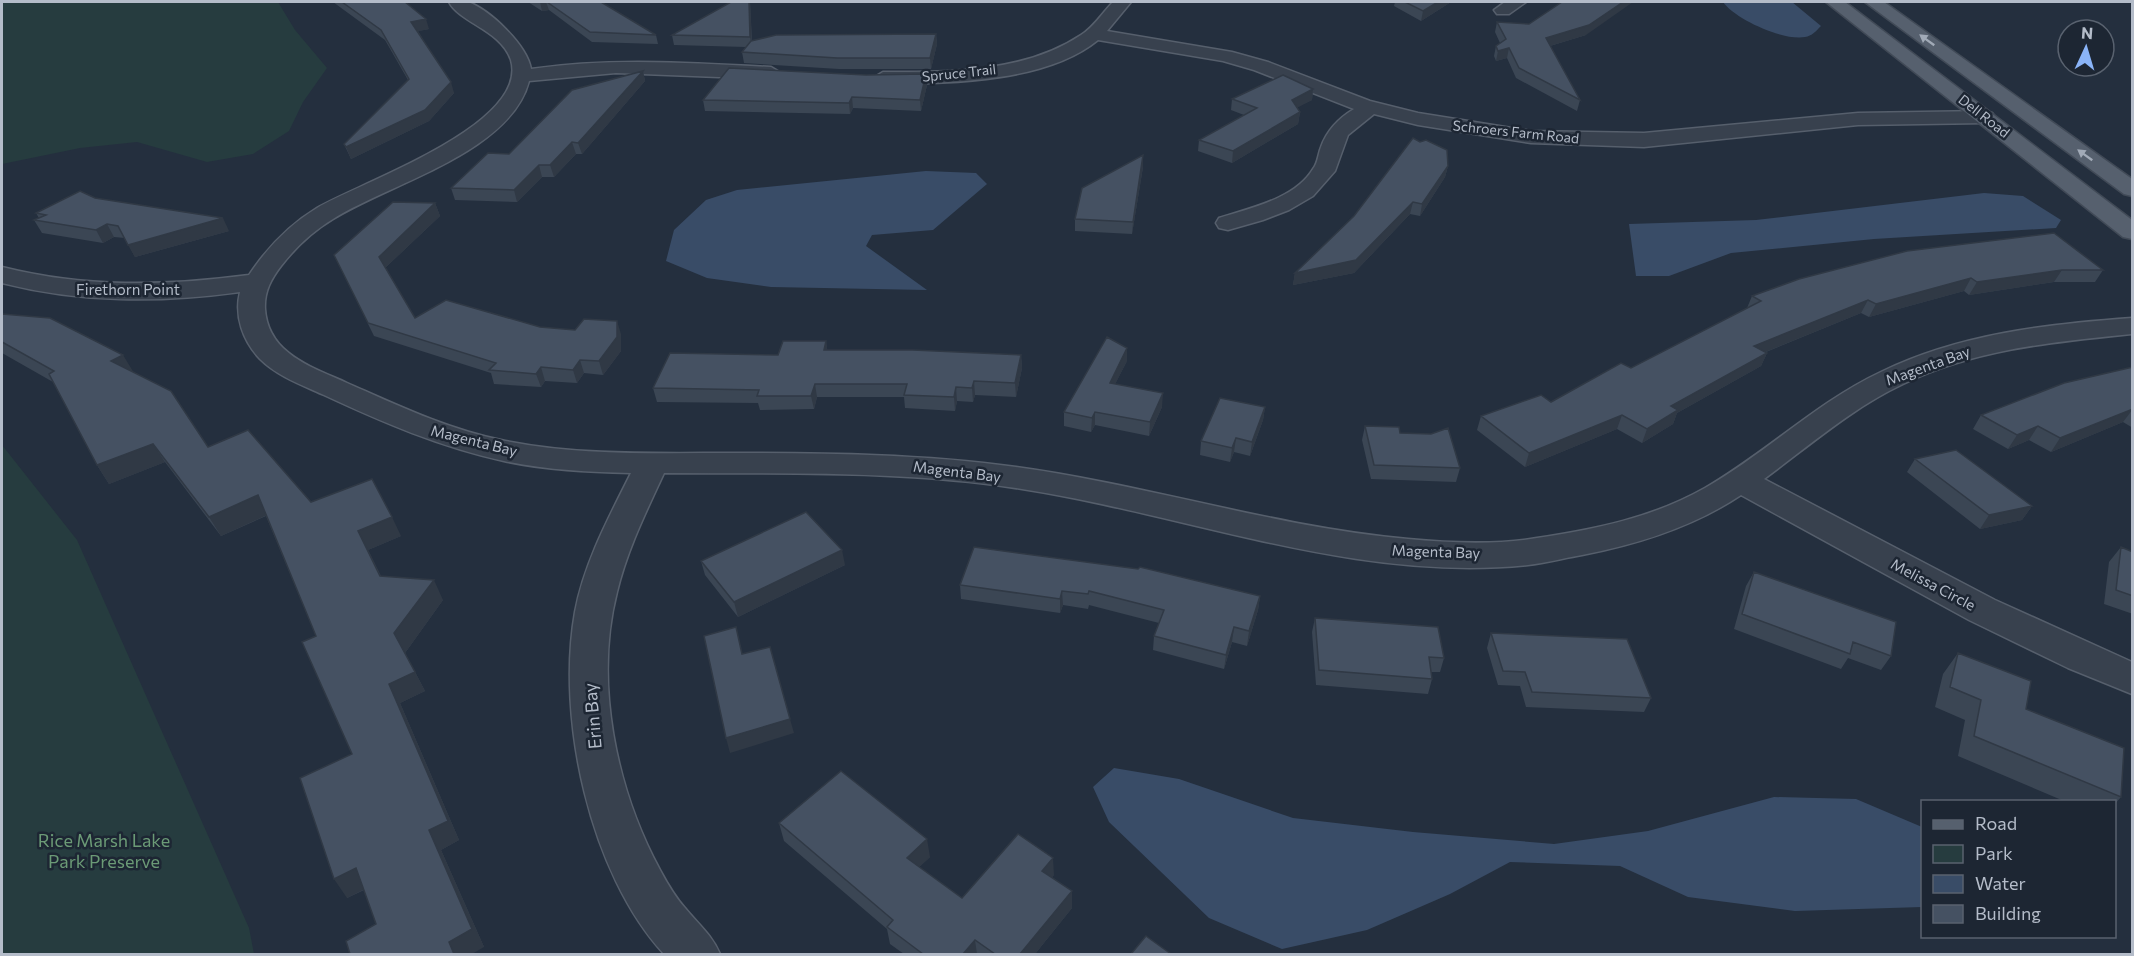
<svg xmlns="http://www.w3.org/2000/svg" width="2134" height="956" viewBox="0 0 2134 956" font-family="Commissioner,sans-serif">
  <style>
    .green { fill: #263c3f }
    .water { fill: #394c67 }
    .lines { fill: none; stroke-linecap: round; stroke-linejoin: round }
    .minor-casing { stroke: #565f6c; stroke-width: 3 }
    .major-casing { stroke: #414a57; stroke-width: 3 }
    .minor { fill: #38414e; fill-rule: evenodd }
    .major { fill: #56606e; fill-rule: evenodd }
    .wall { fill: #3b4654 }
    .shaded-wall { fill: #303945 }
    .building { fill: #455162; stroke: #303945; stroke-width: 1.5 }
    .oneway { fill: #a1aab7 }
    .labels { text-anchor: middle; stroke-width: 5; stroke-linejoin: round; paint-order: stroke }
    .far-street-label { font-size: 14px; fill: #b4bcc9; stroke: #1d2633 }
    .street-label { font-size: 15px; fill: #b4bcc9; stroke: #1d2633 }
    .near-street-label { font-size: 18px; fill: #b4bcc9; stroke: #1d2633 }
    .near-park-label { font-size: 18px; fill: #6b9a76; stroke: #1d2633 }
  </style>
  <rect width="100%" height="100%" fill="#242f3e"/>
  <path class="green" d="M2,2H278L295,30L327,68L303,102L289,131L253,154L207,162L137,142L80,148L2,164Z
    M2,445L77,540L249,928L254,954H2Z"/>
  <path class="water" d="M1723,2H1792L1821,26C1816,31 1812,36 1805,37C1783,41 1735,19 1723,2Z
    M926,171L976,173L987,184L933,230L872,235L866,246L927,290L771,287L707,278L666,261L674,230L706,200L737,190Z
    M1984,193L2023,196L2061,220L2056,228L1874,239L1731,253L1669,276H1636L1629,224L1756,220Z
    M1114,768L1179,779L1293,818L1413,832L1554,844L1648,831L1774,797L1856,799L1922,827V907L1795,911L1688,897L1620,866L1510,862L1450,894L1367,930L1282,949L1209,918L1109,822L1093,787Z"/>
  <g class="lines">
    <defs>
      <path id="minor" d="M449,2C454,2 463,0 468,2C490,10 527,45 531,69C611,57 691,63 771,67L781,73L771,79L616,73L529,81C510,153 390,183 333,219C313,231 295,248 281,266C271,279 264,292 265,309C268,354 312,367 347,383C397,405 447,429 501,440C577,456 657,453 735,453C829,453 922,454 1016,467C1148,485 1275,527 1408,539C1450,543 1496,545 1537,538C1596,529 1652,518 1705,488C1766,453 1817,402 1881,372C1959,334 2047,324 2132,318V334C2053,342 1975,349 1903,384C1852,408 1809,446 1764,479L1995,600L2132,662V694L2068,668L1969,620L1741,495C1693,527 1639,544 1582,555C1564,558 1546,563 1528,565C1356,583 1189,515 1022,489C903,470 783,474 664,473C646,512 627,550 617,592C594,682 616,789 660,870C667,883 675,897 685,908C698,924 712,935 720,954H664C590,874 556,718 575,612C584,563 609,517 631,473C588,472 545,470 504,461C440,447 382,422 324,395C302,385 277,376 260,359C243,341 234,316 240,292C159,303 81,303 2,283V267C85,288 165,286 249,275C267,248 289,225 317,208C359,183 530,125 511,60C501,30 460,23 449,2Z
        M1113,2H1131L1107,31L1232,52L1268,62L1370,101L1418,113L1531,131L1644,133L1858,113L1985,111L1992,113L1995,117L1992,121L1985,123L1858,125L1644,147L1531,143L1418,125L1374,114L1348,135L1335,171L1313,196L1289,210L1263,220L1228,230L1219,228L1216,223L1219,218C1250,208 1295,199 1313,169C1318,163 1318,154 1321,147C1327,130 1339,118 1354,109L1254,70L1223,61L1098,40C1045,83 949,83 883,84L873,78L883,72C948,72 1024,73 1081,35C1094,27 1102,13 1113,2Z
        M1505,2H1526L1509,14H1497L1494,10Z"/>
      <path id="major" d="M1826,2H1845L2132,220V239L2123,237Z
        M1865,2H1884L2132,179V196L2124,194Z"/>
    </defs>
    <use href="#minor" class="minor-casing"/>
    <use href="#major" class="major-casing"/>
    <use href="#minor" class="minor"/>
    <use href="#major" class="major"/>
  </g>
  <path class="wall" d="M333,2H405L429,29L418,31L454,93L429,121L351,159L344,144L408,80L385,40Z
    M528,2H601L656,35L658,44L592,42L549,10L542,11Z
    M731,2H750L752,41L936,34L937,44L931,69H839L744,63L742,52L746,47L674,45L672,35Z
    M1395,2H1451L1421,21L1394,6Z
    M1497,22L1529,24L1586,35L1550,46L1580,100L1577,111L1516,78L1507,58L1496,61L1494,56L1496,46L1500,43L1495,32Z
    M643,71L645,81L582,154H576L554,177H542L517,202L455,200L451,188L509,154Z
    M926,74L927,85L921,111L853,108L850,114L705,111L703,100L866,75Z
    M1313,89L1312,100L1297,107L1300,112L1298,124L1232,163L1198,151L1199,140L1244,115L1231,110L1232,99Z
    M1448,166L1445,177L1420,216L1410,214L1354,273L1293,285L1295,273Z
    M1143,167L1132,234L1075,231V219Z
    M95,198L229,231L135,257L125,238L114,237L103,243L42,233L34,220L39,218L36,213Z
    M435,203L440,216L385,268L415,318L621,334V351L603,375L584,373L577,383L545,381L541,387L494,384L491,373L374,336L334,255Z
    M1907,251L2103,270L2095,282H2054L1969,295L1964,291L1869,317L1861,313L1766,352L1767,353L1761,366L1677,413L1673,424L1642,443L1617,429L1525,467L1477,430L1481,416L1551,402L1631,368L1747,308L1752,296Z
    M2,314L133,372L208,447L311,502L401,536L368,550L381,576L443,600L405,653L425,691L400,703L459,840L441,850L484,947L376,924L364,890L347,898L352,754L316,636L266,516L221,536L165,462L109,484L97,465L53,382L2,353Z
    M826,341L827,350L1021,355L1022,368L1016,397L975,395L973,402L957,401L955,411L905,408L904,397H817L814,409L760,410L758,403L657,402L653,388L778,355Z
    M1127,361L1115,384L1162,407L1149,436L1095,425L1091,432L1064,426V412Z
    M2133,367V428L2123,422L2051,452L2029,440L2008,449L1973,429L1981,415Z
    M1265,407L1263,420L1250,456L1234,452L1230,462L1200,455L1201,441Z
    M1365,426L1400,433L1460,468L1456,482L1371,479L1362,440Z
    M1915,459L2032,506L2022,520L1980,529L1907,472Z
    M2121,547L2133,552V614L2104,604L2109,562Z
    M701,561L845,565L738,617L705,575Z
    M1754,572L1891,656L1881,670L1848,658L1841,669L1734,629L1746,586Z
    M960,585L1260,596L1258,610L1247,646L1232,642L1224,669L1153,650L1154,636L1159,623L1089,605L1088,609L1063,605L1060,613L961,599Z
    M1315,618L1444,658L1440,672H1431L1432,679L1428,694L1316,685L1312,632Z
    M1491,633L1651,698L1644,712L1526,707L1520,686L1498,685L1487,648Z
    M1958,653L2026,709L2121,797L2115,804V801H2064L1958,756L1965,720L1935,707L1943,674Z
    M779,823L930,857L919,867L962,898L1054,875L1052,877L1072,908L1035,954H904L890,944L887,929L784,841Z"/>
  <path class="shaded-wall" d="M540,2H546L549,10L542,11Z
    M749,2H750L752,48L750,37Z
    M1438,2H1451L1421,21L1423,11Z
    M1623,2H1633L1586,35L1543,48L1546,38Z
    M426,19L429,29L415,32L411,22Z
    M936,34L937,44L931,69L930,58Z
    M1509,48L1507,58L1496,61L1498,51Z
    M643,71L645,81L582,154L578,143Z
    M926,74L927,85L921,111L920,100Z
    M451,82L454,93L429,121L351,159L346,147Z
    M1313,89L1312,100L1291,111L1292,100Z
    M852,97L853,108L850,114L849,103Z
    M1300,112L1298,124L1232,163L1233,151Z
    M572,142L576,154L554,177L550,165Z
    M1143,155V167L1132,234L1133,222Z
    M539,165L542,177L517,202L514,190Z
    M1448,166L1445,177L1420,216L1422,204Z
    M1413,202L1410,214L1354,273L1293,285L1295,273Z
    M435,203L440,216L384,269L379,257Z
    M223,218L229,231L135,257L128,245Z
    M107,224L114,237L103,243L96,230Z
    M2062,270L2054,282L1969,295L1977,282Z
    M1971,278L1964,291L1869,317L1876,304Z
    M1868,300L1861,313L1748,359L1754,346Z
    M617,321L621,334V351L603,375L599,361Z
    M826,341L828,354L824,350Z
    M1127,348V361L1109,396L1110,383Z
    M1767,353L1761,366L1677,413L1673,424L1642,443L1647,429L1671,406Z
    M123,355L134,373L111,361Z
    M1021,355L1022,368L1016,397L1015,383Z
    M580,360L584,373L577,383L573,370Z
    M541,367L545,381L541,387L536,374Z
    M974,381L975,395L973,402L972,388Z
    M815,384L817,397L814,409L811,396Z
    M956,387L957,401L955,411L954,397Z
    M1163,393L1162,407L1149,436L1150,422Z
    M1265,407L1263,420L1250,456L1252,442Z
    M2133,409L2123,422L2051,452L2060,438Z
    M1095,412V425L1091,432L1092,418Z
    M1622,415L1617,429L1525,467L1529,453Z
    M2038,426L2029,440L2008,449L2017,435Z
    M1236,438L1234,452L1230,462L1232,448Z
    M153,444L165,462L109,484L97,465Z
    M258,495L269,514L221,536L209,517Z
    M2032,506L2022,520L1980,529L1989,515Z
    M392,517L401,536L368,550L390,595L358,531Z
    M842,550L845,565L738,617L734,602Z
    M434,580L443,600L405,653L425,691L400,703L459,840L441,850L484,947L472,954H454L449,942L429,830L389,684L394,633Z
    M1062,591L1063,605L1060,613V599Z
    M1260,596L1258,610L1247,646L1249,631Z
    M1234,627L1232,642L1224,669L1226,655Z
    M790,719L794,733L730,753L726,738Z
    M927,839L930,857L910,876L907,858Z
    M1053,858L1054,875L1042,888V871Z
    M356,868L369,887L347,898L334,879Z
    M1072,891V908L1035,954H1020Z
    M975,940L977,954H963Z"/>
  <path class="building" d="M342,2H405L426,19L411,22L451,82L425,110L346,147L344,144L409,79L381,30Z
    M547,2H601L656,35L590,32Z
    M731,2H749L750,37L672,35Z
    M1405,2H1438L1423,11Z
    M1562,2H1623L1589,25L1546,38L1580,100L1519,68L1509,48L1498,51L1496,46L1506,39L1497,22L1529,24Z
    M936,34L930,58H837L742,52L751,41L776,35Z
    M729,68L866,75L926,74L920,100L852,97L849,103L703,100Z
    M643,71L578,143L572,142L550,165H539L514,190L451,188L488,153L509,154L572,90Z
    M1283,75L1313,89L1292,100L1300,112L1233,151L1199,140L1257,108L1232,99Z
    M1413,138L1420,142L1426,140L1447,150L1448,166L1422,204L1413,202L1356,260L1295,273L1354,216Z
    M1143,155L1133,222L1075,219L1082,188Z
    M80,191L95,198L223,218L128,245L118,226L107,224L96,230L34,220L46,215L36,213Z
    M393,202L435,203L379,257L415,318L446,300L540,327L575,330L584,319L617,321V337L599,361L580,360L573,370L541,367L536,374L489,370L496,363L368,323L334,255Z
    M2054,233L2103,270H2062L1977,282L1971,278L1876,304L1868,300L1754,346L1767,353L1671,406L1678,410L1647,429L1622,415L1529,453L1481,416L1541,395L1551,402L1621,363L1631,368L1761,301L1752,296L1799,279L1907,251Z
    M2,314L50,318L123,355L111,361L171,391L208,447L248,430L311,502L372,479L392,517L358,531L380,576L434,580L394,633L415,672L389,684L448,821L429,830L472,929L449,942L454,954H350L346,941L376,924L356,868L334,879L300,778L352,754L302,642L316,636L258,495L209,517L153,444L97,465L49,374L54,371L2,342Z
    M1107,337L1127,348L1110,383L1163,393L1150,422L1095,412L1092,418L1064,412Z
    M783,341H826L824,350H913L1021,355L1015,383L974,381L972,388L956,387L954,397L904,395L907,384H815L811,396H757L759,390L653,388L670,353L778,355Z
    M2133,367V409L2060,438L2038,426L2017,435L1981,415L2064,383Z
    M1220,398L1265,407L1252,442L1236,438L1232,448L1201,441Z
    M1365,426L1399,427L1400,433L1431,434L1448,428L1460,468L1374,465Z
    M1956,450L2032,506L1989,515L1915,459Z
    M806,512L842,550L734,602L701,561Z
    M974,547L1138,569L1140,567L1260,596L1249,631L1234,627L1226,655L1154,636L1164,610L1089,591L1088,594L1062,591L1060,599L960,585Z
    M2121,547L2133,552V596L2116,590Z
    M1754,572L1896,622L1891,656L1853,642L1850,654L1742,614Z
    M1315,618L1438,627L1444,658L1429,657L1432,679L1319,670Z
    M736,627L742,654L770,647L790,719L726,738L704,636Z
    M1491,633L1627,639L1651,698L1532,692L1525,672L1503,671Z
    M1958,653L2031,681L2026,709L2124,748L2121,797L1974,736L1981,700L1950,687Z
    M841,771L927,839L907,858L962,898L1018,834L1053,858L1042,871L1072,891L1020,954H995L975,940L963,954H923L887,927L893,920L779,823Z
    M1146,936L1171,954H1131Z"/>
  <defs><path id="oneway-solid" d="M-6-.8H1V-3.2L6.5 0L1 3.2V.8H-6Z" transform="scale(1.5)"/></defs>
  <g class="oneway">
    <use href="#oneway-solid" transform="translate(1927 40) rotate(-144)"/>
    <use href="#oneway-solid" transform="translate(2085 155) rotate(-144)"/>
  </g>
  <g class="labels">
    <g class="far-street-label">
      <text transform="translate(959 73) rotate(-6)" y="5">Spruce Trail</text>
      <text transform="translate(1984 116) rotate(38)" y="5">Dell Road</text>
      <text transform="translate(1516 132) rotate(6)" y="5">Schroers Farm Road</text>
    </g>
    <g class="street-label">
      <text x="128" y="295">Firethorn Point</text>
      <text transform="translate(1928 366) rotate(-20)" y="5">Magenta Bay</text>
      <text transform="translate(474 441) rotate(14)" y="5">Magenta Bay</text>
      <text transform="translate(957 472) rotate(7)" y="5">Magenta Bay</text>
      <text transform="translate(1436 552) rotate(2)" y="5">Magenta Bay</text>
      <text transform="translate(1933 585) rotate(28)" y="5">Melissa Circle</text>
    </g>
    <g class="near-street-label">
      <text transform="translate(593 716) rotate(-95)" y="6">Erin Bay</text>
    </g>
    <g class="near-park-label">
      <text x="104" y="847">Rice Marsh Lake<tspan x="104" dy="21">Park Preserve</tspan></text>
    </g>
  </g>
  <rect width="2134" height="956" fill="none" stroke="#b4bcc9" stroke-width="6"/>
  <rect x="1921" y="800" width="195" height="138" fill="#1d2633" stroke="#59626f" stroke-width="1.5"/>
  <rect x="1933" y="820" width="30" height="9" fill="#56606e" stroke="#59626f" stroke-width="1.5"/>
  <text x="1975" y="830" font-size="18" fill="#b4bcc9">Road</text>
  <rect x="1933" y="845" width="30" height="18" fill="#263c3f" stroke="#59626f" stroke-width="1.5"/>
  <text x="1975" y="860" font-size="18" fill="#b4bcc9">Park</text>
  <rect x="1933" y="875" width="30" height="18" fill="#394c67" stroke="#59626f" stroke-width="1.5"/>
  <text x="1975" y="890" font-size="18" fill="#b4bcc9">Water</text>
  <rect x="1933" y="905" width="30" height="18" fill="#455162" stroke="#59626f" stroke-width="1.5"/>
  <text x="1975" y="920" font-size="18" fill="#b4bcc9">Building</text>
  <g transform="translate(2086 48) rotate(4)"><circle r="28" fill="#1d2633" stroke="#59626f" stroke-width="1.5"/>
  <path d="M0-4.5L10 22L0 15L-10 22Z" fill="#8ab4f8"/>
  <text y="-9" font-size="16" font-weight="bold" text-anchor="middle" fill="#b4bcc9">N</text>
  </g>
</svg>
